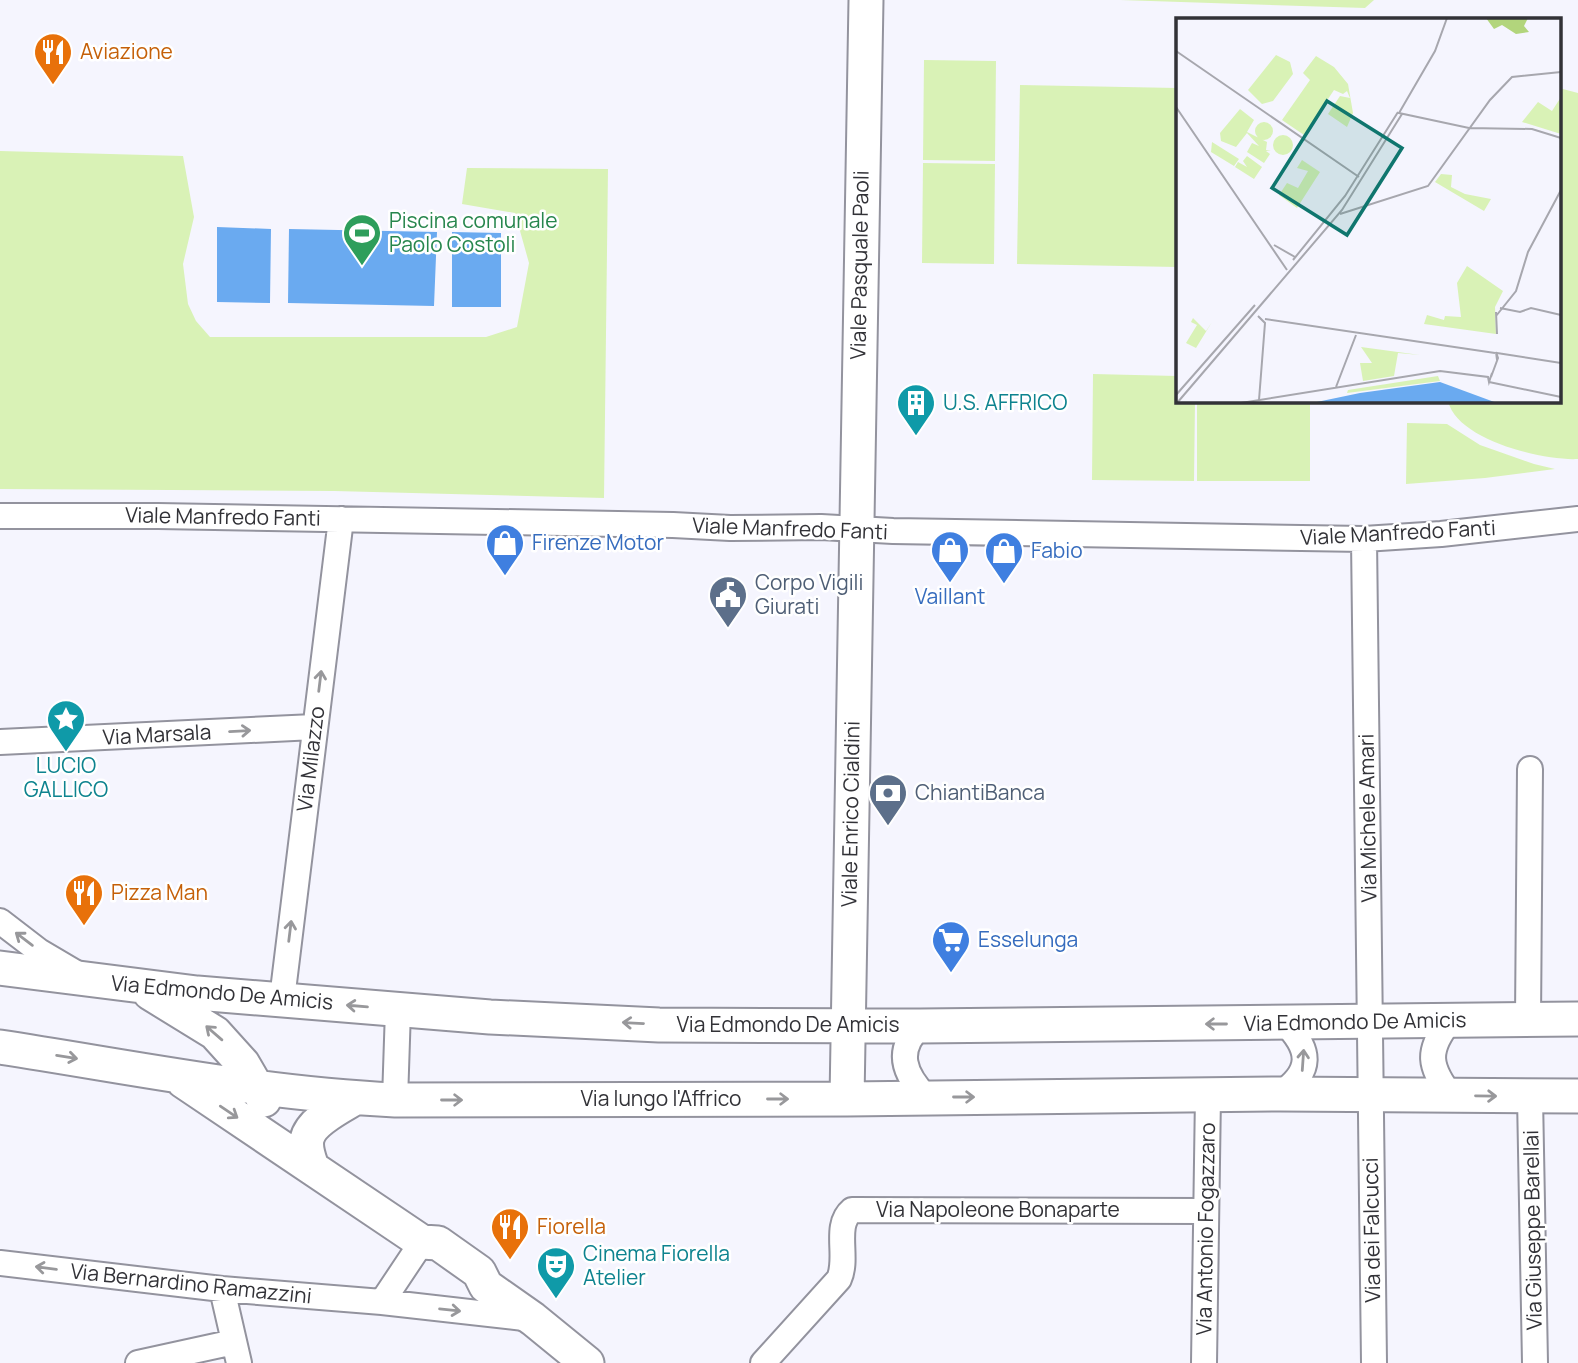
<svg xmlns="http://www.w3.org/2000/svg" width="1578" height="1363" viewBox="0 0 1578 1363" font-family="Manrope,sans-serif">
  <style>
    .green { fill: #d9f2b6 }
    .water { fill: #6aaaf0 }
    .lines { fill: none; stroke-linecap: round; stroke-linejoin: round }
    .street-casing { stroke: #93939e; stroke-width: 28 }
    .secondary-casing { stroke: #93939e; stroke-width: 37 }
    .street { stroke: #fff; stroke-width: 24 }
    .secondary { stroke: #fff; stroke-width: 33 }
    .oneway { stroke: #98989b }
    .labels { text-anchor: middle; stroke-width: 5; stroke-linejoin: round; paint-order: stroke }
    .food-label { font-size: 21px; fill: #c56008; stroke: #fff; text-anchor: start }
    .leisure-label { font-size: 21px; fill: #27864d; stroke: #fff; text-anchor: start }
    .street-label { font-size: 21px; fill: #323237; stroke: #fff }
    .culture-label { font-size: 21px; fill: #0d838f; stroke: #fff; text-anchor: start }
    .shop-label { font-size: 21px; fill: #366cbe; stroke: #fff; text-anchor: start }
    .service-label { font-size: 21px; fill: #4e5e75; stroke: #fff; text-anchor: start }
    .inset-road { fill: none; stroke: #a7a7ae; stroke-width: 2 }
    .view { fill: #0f766e; fill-opacity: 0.15; stroke: #0f766e; stroke-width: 3.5 }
    .inset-edge { fill: none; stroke: #323237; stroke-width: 3.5 }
  </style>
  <rect width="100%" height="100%" fill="#f5f5fe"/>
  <path class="green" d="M1120,0H1374L1365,8Z
    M924,60L996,61L995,161L923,160Z
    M1020,85L1177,88V267L1017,264Z
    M1559,88L1578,93V459C1543,461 1457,440 1448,401H1559Z
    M0,151L183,156L194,217L183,264L188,304L196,321L210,337H486L517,327L529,263L515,213L462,204L467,168L608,169L604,498L334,491L0,489Z
    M923,163L995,164L994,264L922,263Z
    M1093,374L1177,376V401H1195L1194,481L1092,480Z
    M1197,401H1310V481H1197Z
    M1407,423L1447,424L1480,445L1534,464L1555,469L1485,478L1406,484Z"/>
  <path class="water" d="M217,227L271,229L270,303L217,302Z
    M289,229L437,232L434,306L288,303Z
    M452,232L501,233V307H452Z"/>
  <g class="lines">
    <defs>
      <path id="street" d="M0,516H158L673,525L730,528L821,527L893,531L1364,539L1441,534L1578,519
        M1364,539L1374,1363
        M0,742L314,727
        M0,921L39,951L78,974
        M282,999L341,519
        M1528,1020L1530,769
        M1449,1022C1426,1051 1429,1067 1451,1096
        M920,1026C895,1051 904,1074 926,1097
        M1280,1094C1313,1071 1311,1050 1285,1023
        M1530,1097L1535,1363
        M395,1100L398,1010
        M0,1263L222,1289L382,1302L532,1319
        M222,1289L239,1363
        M382,1302L422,1242
        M138,1363L234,1342
        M763,1363L839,1279C849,1257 833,1226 852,1210L1205,1211
        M1204,1363L1208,1095"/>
      <path id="secondary" d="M0,968L197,993L490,1017L659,1025L920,1026L1578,1019
        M150,993L215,1033L243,1064L264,1100
        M0,1047C131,1067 262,1094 395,1100L847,1099L1280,1094L1578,1096
        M183,1081L422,1242L438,1243L479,1272L486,1286L533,1319L587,1363
        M847,1099L866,0
        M312,1167C309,1158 305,1149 307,1139C311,1121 340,1107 355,1098"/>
    </defs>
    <use href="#street" class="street-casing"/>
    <use href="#secondary" class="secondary-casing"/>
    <use href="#street" class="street"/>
    <use href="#secondary" class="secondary"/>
  </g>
  <defs><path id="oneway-shaft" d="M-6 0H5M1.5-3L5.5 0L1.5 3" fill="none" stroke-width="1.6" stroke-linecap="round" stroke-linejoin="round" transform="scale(1.75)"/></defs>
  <g class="oneway">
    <use href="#oneway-shaft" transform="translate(320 681) rotate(-83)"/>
    <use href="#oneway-shaft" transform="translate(240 731) rotate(-3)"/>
    <use href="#oneway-shaft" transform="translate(290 931) rotate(-83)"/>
    <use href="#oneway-shaft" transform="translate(24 939) rotate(-143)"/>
    <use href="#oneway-shaft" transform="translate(357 1006) rotate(-175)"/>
    <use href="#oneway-shaft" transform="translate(633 1023) rotate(-177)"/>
    <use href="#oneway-shaft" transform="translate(1216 1024) rotate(180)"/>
    <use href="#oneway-shaft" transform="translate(214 1033) rotate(-139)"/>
    <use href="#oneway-shaft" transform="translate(67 1057) rotate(9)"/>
    <use href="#oneway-shaft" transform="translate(1303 1060) rotate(-86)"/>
    <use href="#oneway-shaft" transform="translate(1486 1096) rotate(1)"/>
    <use href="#oneway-shaft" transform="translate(964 1097)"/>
    <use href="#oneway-shaft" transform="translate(778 1099)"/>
    <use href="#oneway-shaft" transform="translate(452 1100)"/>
    <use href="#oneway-shaft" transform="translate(229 1112) rotate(34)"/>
    <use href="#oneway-shaft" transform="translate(46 1268) rotate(-173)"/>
    <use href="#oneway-shaft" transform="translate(450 1310) rotate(6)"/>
  </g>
  <defs>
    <symbol id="restaurant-pin" viewBox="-11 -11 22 30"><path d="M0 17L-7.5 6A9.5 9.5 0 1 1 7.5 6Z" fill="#e8710a" stroke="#fff"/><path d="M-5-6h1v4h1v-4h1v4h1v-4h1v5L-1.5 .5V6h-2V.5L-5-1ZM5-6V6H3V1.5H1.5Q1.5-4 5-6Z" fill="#fff"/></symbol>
    <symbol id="stadium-pin" viewBox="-11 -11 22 30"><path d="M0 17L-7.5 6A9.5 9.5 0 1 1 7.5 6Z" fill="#2e9e5b" stroke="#fff"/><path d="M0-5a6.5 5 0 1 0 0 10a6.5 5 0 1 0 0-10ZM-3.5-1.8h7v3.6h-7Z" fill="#fff"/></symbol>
    <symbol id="building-pin" viewBox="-11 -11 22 30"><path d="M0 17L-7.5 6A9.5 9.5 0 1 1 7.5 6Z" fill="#0f9aa8" stroke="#fff"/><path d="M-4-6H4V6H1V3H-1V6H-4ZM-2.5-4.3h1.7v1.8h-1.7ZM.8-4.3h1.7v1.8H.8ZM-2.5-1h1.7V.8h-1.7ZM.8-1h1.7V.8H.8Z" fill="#fff"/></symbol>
    <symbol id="shop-pin" viewBox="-11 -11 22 30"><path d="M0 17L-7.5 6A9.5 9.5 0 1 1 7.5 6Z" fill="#3f7fe0" stroke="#fff"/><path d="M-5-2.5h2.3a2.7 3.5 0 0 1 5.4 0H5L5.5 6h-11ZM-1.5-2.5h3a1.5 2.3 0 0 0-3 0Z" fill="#fff"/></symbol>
    <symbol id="civic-pin" viewBox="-11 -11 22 30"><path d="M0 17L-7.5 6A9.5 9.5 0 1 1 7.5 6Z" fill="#5c6f8a" stroke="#fff"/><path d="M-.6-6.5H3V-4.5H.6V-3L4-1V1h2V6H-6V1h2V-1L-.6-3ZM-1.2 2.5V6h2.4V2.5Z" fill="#fff"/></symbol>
    <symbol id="sight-pin" viewBox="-11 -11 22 30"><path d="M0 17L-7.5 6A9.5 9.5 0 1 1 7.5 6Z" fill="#0f9aa8" stroke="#fff"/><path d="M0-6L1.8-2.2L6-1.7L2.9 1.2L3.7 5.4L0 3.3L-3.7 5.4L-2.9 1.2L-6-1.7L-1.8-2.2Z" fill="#fff"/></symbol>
    <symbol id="bank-pin" viewBox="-11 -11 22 30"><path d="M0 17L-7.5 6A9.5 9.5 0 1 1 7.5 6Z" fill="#5c6f8a" stroke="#fff"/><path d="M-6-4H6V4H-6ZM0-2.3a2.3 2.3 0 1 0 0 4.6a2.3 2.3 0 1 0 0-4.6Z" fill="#fff"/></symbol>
    <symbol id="supermarket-pin" viewBox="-11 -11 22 30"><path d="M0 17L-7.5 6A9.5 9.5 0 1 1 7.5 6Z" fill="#3f7fe0" stroke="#fff"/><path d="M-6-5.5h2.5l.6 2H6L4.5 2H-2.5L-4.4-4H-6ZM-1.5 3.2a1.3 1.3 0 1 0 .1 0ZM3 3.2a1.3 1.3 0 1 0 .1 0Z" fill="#fff"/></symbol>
    <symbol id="theatre-pin" viewBox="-11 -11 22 30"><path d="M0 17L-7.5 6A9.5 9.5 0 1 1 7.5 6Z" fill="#0f9aa8" stroke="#fff"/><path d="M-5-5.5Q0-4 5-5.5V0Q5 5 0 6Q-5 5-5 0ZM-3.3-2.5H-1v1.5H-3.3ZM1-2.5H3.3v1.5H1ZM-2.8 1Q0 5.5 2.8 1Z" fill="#fff"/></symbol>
  </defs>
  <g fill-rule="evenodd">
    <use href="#restaurant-pin" x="31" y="30" width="44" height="60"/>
    <use href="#stadium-pin" x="340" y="211" width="44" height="60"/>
    <use href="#building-pin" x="894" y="381" width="44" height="60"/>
    <use href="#shop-pin" x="483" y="521" width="44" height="60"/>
    <use href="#shop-pin" x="928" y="528" width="44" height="60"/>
    <use href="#shop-pin" x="982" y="529" width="44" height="60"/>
    <use href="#civic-pin" x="706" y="573" width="44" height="60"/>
    <use href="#sight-pin" x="44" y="697" width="44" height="60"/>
    <use href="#bank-pin" x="866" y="771" width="44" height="60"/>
    <use href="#restaurant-pin" x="62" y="871" width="44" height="60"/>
    <use href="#supermarket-pin" x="929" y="918" width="44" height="60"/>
    <use href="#restaurant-pin" x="488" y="1205" width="44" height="60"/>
    <use href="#theatre-pin" x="534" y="1244" width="44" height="60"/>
  </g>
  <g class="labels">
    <g class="food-label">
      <text x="80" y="59">Aviazione</text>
      <text x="111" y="900">Pizza Man</text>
      <text x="537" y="1234">Fiorella</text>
    </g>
    <g class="leisure-label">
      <text x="389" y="228">Piscina comunale<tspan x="389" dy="24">Paolo Costoli</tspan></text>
    </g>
    <g class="street-label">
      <text transform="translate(860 265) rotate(-89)" y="7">Viale Pasquale Paoli</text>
      <text transform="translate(223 517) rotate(1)" y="7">Viale Manfredo Fanti</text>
      <text transform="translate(790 529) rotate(2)" y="7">Viale Manfredo Fanti</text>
      <text transform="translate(1398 533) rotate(-3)" y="7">Viale Manfredo Fanti</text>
      <text transform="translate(157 735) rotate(-3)" y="7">Via Marsala</text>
      <text transform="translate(311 759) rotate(-83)" y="7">Via Milazzo</text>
      <text transform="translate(851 814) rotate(-89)" y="7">Viale Enrico Cialdini</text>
      <text transform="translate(1368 818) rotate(-91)" y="7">Via Michele Amari</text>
      <text transform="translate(222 993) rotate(5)" y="7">Via Edmondo De Amicis</text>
      <text transform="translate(1355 1022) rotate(-1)" y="7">Via Edmondo De Amicis</text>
      <text x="788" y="1032">Via Edmondo De Amicis</text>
      <text x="661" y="1106">Via lungo l'Affrico</text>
      <text x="998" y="1217">Via Napoleone Bonaparte</text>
      <text transform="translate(1206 1229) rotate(-89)" y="7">Via Antonio Fogazzaro</text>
      <text transform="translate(1372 1230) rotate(-91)" y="7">Via dei Falcucci</text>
      <text transform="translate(1533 1230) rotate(-91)" y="7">Via Giuseppe Barellai</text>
      <text transform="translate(191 1284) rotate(6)" y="7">Via Bernardino Ramazzini</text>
    </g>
    <g class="culture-label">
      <text x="943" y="410">U.S. AFFRICO</text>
      <text x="66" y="773" text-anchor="middle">LUCIO<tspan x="66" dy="24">GALLICO</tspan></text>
      <text x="583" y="1261">Cinema Fiorella<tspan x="583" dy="24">Atelier</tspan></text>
    </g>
    <g class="shop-label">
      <text x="532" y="550">Firenze Motor</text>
      <text x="1031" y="558">Fabio</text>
      <text x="950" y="604" text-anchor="middle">Vaillant</text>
      <text x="978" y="947">Esselunga</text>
    </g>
    <g class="service-label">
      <text x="755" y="590">Corpo Vigili<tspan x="755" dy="24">Giurati</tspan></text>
      <text x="915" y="800">ChiantiBanca</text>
    </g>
  </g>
  <g transform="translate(1176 18)">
    <rect width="385" height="385" fill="#f5f5fe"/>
    <path d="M100,37L114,44L117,56L97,83L86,86L72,72ZM140,38L158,49L172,66L177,95L171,109L152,96L164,78L174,80L171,73L167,76L158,72L128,117L106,102L134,62L127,55ZM385,79V116L346,104L362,84L376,93ZM64,91L78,102L71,114L91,124L90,132H95L90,133L94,136L88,145L71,134L76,125L83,128L71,115L60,129L45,123L44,115ZM79 113a9 9 0 1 1 18 0a9 9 0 1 1-18 0ZM97 127a10 10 0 1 1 20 0a10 10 0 1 1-20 0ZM36,124L63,141L58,148L35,134ZM71,138L86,149L78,161L59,149L62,144L71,149L67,143ZM126,142L144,154L121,190L103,177L111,165L122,170L132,153L121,150ZM265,156L276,157L275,169L289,176L315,181L308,193L259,164ZM291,248L327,273L319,289L320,316L248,306L251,297L268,302L269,298L285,299L281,265ZM17,300L30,313L36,304L20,330L10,325L21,307L15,304ZM185,329L244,337L222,335L218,358L187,363L184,345H196ZM262,358L264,363L171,375L172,372Z" fill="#d9f2b6"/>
    <path d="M310,0H352L348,8L353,14L340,16L326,7L318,11Z" fill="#b2d57c"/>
    <path d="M264,364L321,385H136L184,375Z" fill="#6aaaf0"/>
    <path class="inset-road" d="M271,0L259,33L223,95L293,110L356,111L385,120M0,33L183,159M0,89L111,252M164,196L252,168L314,82L336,59L385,54M98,227L119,239M117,242L169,178L222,94M324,290L344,294L355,290L385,297M320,294L321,316M82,298L89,305L83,382M320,298L340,273L352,234L385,172M89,301L319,335M321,335L385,345M315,359L322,340L320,334L321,342M313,364L385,379M160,369L180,317M0,377L79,287M1,385L166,192L226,96M65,385L264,353L312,359L313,364L316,355"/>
    <path class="view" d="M151,83L226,130L171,217L96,170Z"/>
    <rect width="385" height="385" class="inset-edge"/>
  </g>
</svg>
